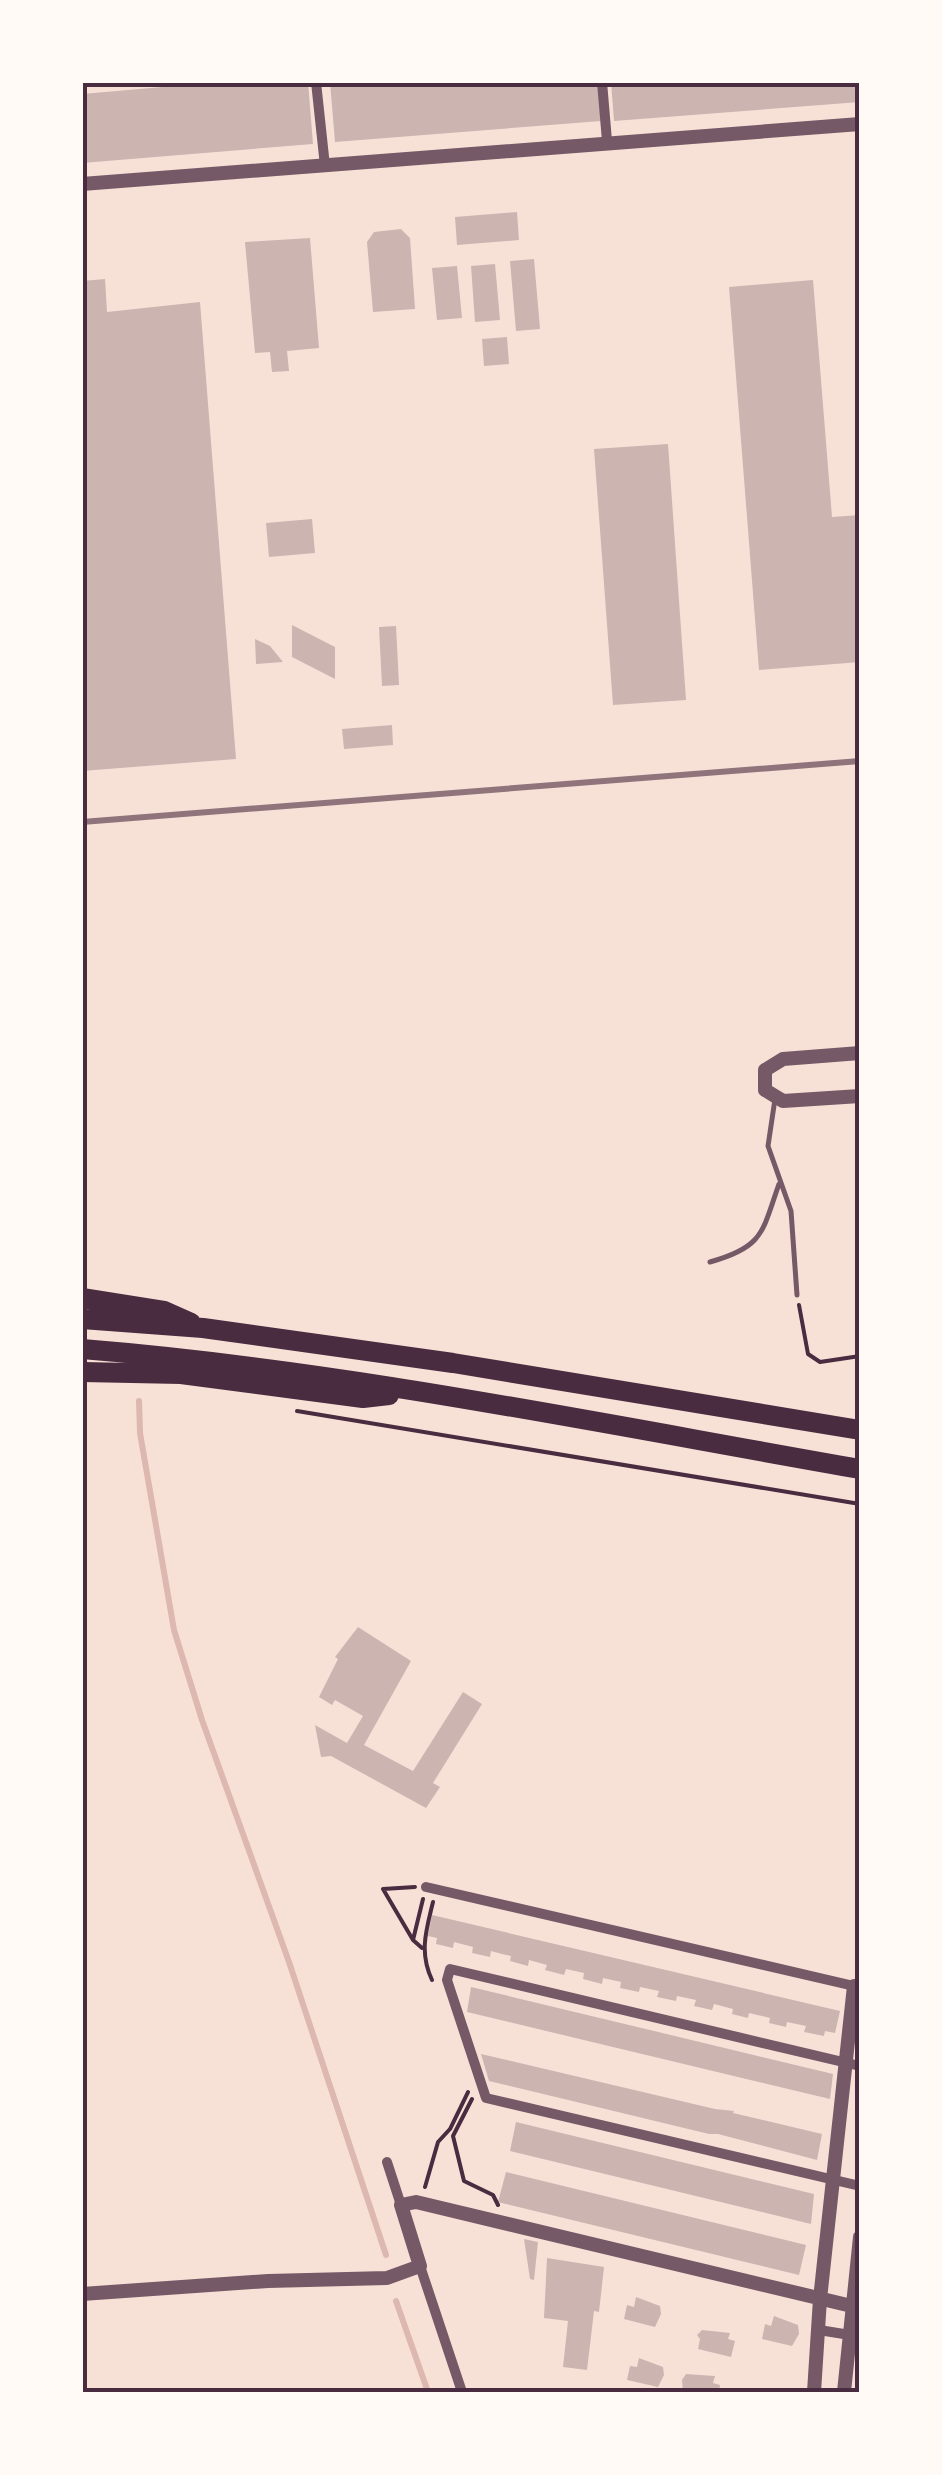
<svg xmlns="http://www.w3.org/2000/svg" width="942" height="2475" viewBox="0 0 942 2475" font-family="'Roboto Condensed',sans-serif">
  <style>
    .lines { fill: none; stroke-linecap: round; stroke-linejoin: round }
    .stream { stroke: #dcb8b0; stroke-width: 6 }
    .building { fill: #ccb4b1 }
    .path { stroke: #4a2c40; stroke-width: 4 }
    .service { stroke: #755966; stroke-width: 5 }
    .minor { stroke: #755966; stroke-width: 10 }
    .tertiary { stroke: #755966; stroke-width: 14 }
    .motorway { stroke: #4a2c40; stroke-width: 20 }
    .rail { stroke: #8f747c; stroke-width: 6 }
    .neatline { fill: none; stroke: #4a2c40; stroke-width: 4 }
  </style>
  <rect width="100%" height="100%" fill="#f7e1d7"/>
  <g class="lines">
    <path class="stream" d="M139,1401L140,1433L174,1630L202,1720L289,1962L386,2255
      M396,2301L428,2392"/>
  </g>
  <path class="building" d="M220,82H308L313,144L82,163V94Z
    M330,82H598L601,121L335,142Z
    M611,82H860V102L614,121Z
    M517,212L519,240L457,245L455,217Z
    M401,229L410,238L415,309L373,312L367,242L374,232Z
    M310,238L319,348L287,351L289,371L272,372L270,352L255,353L245,242Z
    M534,259L540,329L516,331L510,261Z
    M495,264L500,320L475,322L471,266Z
    M457,266L462,318L437,320L432,268Z
    M105,279L107,312L200,302L236,759L82,771V281Z
    M813,280L832,517L860,515V662L759,670L729,287Z
    M507,337L509,364L484,366L482,339Z
    M668,444L686,700L613,705L594,449Z
    M312,519L315,553L269,557L266,523Z
    M292,625L335,647V679L292,657Z
    M396,626L399,685L382,686L379,627Z
    M255,639L270,646L283,662L256,664Z
    M392,725L393,745L344,749L342,729Z
    M358,1627L411,1661L364,1745L413,1771L463,1692L482,1704L433,1783L440,1787L426,1808L331,1756L321,1757L315,1725L347,1743L363,1716L335,1700L332,1705L319,1697L338,1659L335,1657Z
    M432,1915L840,2011L835,2033L825,2031L824,2036L804,2032L806,2026L787,2022L786,2027L769,2023L770,2018L749,2013L748,2018L732,2014L733,2009L714,2004L712,2010L694,2006L696,2000L677,1996L676,2001L657,1997L659,1991L640,1987L639,1992L620,1988L621,1982L603,1978L602,1984L583,1979L584,1973L566,1969L564,1975L545,1970L547,1965L529,1960L528,1966L510,1961L511,1956L502,1954L491,1951L490,1957L472,1953L473,1947L454,1942L453,1948L436,1944L437,1938L428,1936Z
    M471,1987L833,2074L830,2099L467,2012Z
    M481,2054L715,2109L734,2111L733,2113L822,2134L817,2160L718,2134H709L489,2081Z
    M516,2122L814,2194L811,2224L510,2151Z
    M506,2172L806,2245L799,2275L498,2202Z
    M524,2239L538,2242L534,2280L530,2279Z
    M547,2258L604,2267L599,2312L594,2311L587,2370L563,2367L568,2321L544,2318Z
    M636,2297L660,2306L661,2314L655,2327L624,2319L627,2305L634,2307Z
    M774,2316L798,2325L799,2334L792,2346L762,2339L765,2324L771,2326Z
    M702,2330L730,2333L728,2339L735,2341L731,2357L698,2349L700,2339L697,2335Z
    M639,2358L663,2367L664,2375L658,2387L627,2380L630,2366L637,2367Z
    M686,2374L715,2376L713,2383L720,2385L719,2392H683L682,2380Z"/>
  <g class="lines">
    <path class="path" d="M799,1305L808,1354L820,1362L860,1356
      M297,1411L860,1504
      M413,1940L383,1889L415,1887
      M422,1948L413,1940L423,1899
      M432,1980C419,1952 426,1931 433,1902
      M472,2099L453,2136L464,2181L493,2195L498,2205
      M425,2187L438,2142L450,2129L468,2092"/>
    <path class="service" d="M775,1099L768,1146L791,1211L797,1295
      M710,1262C764,1247 762,1232 779,1184"/>
    <path class="minor" d="M316,82L325,166
      M602,82L607,141
      M426,1887L854,1986
      M860,2066L450,1969L447,1980L486,2098L860,2186
      M387,2162L401,2205
      M420,2266L462,2392
      M819,2330L850,2335"/>
    <path class="tertiary" d="M82,184L860,124
      M860,1053L783,1059L765,1070V1090L783,1101L860,1096
      M82,2294L268,2281L387,2278L420,2266L401,2205L416,2202L860,2308
      M814,2392L820,2299L854,1986L860,1987
      M844,2392L860,2237"/>
    <path class="motorway" d="M82,1298L164,1311L191,1323
      M82,1319L203,1328L453,1363L860,1430
      M82,1349C343,1370 602,1424 860,1469
      M82,1372L181,1374L363,1398L389,1395"/>
    <path class="rail" d="M82,822L860,761"/>
  </g>
  <rect width="942" height="2475" fill="none" stroke="#fffaf5" stroke-width="170"/>
  <rect x="85" y="85" width="772" height="2305" class="neatline"/>
</svg>
